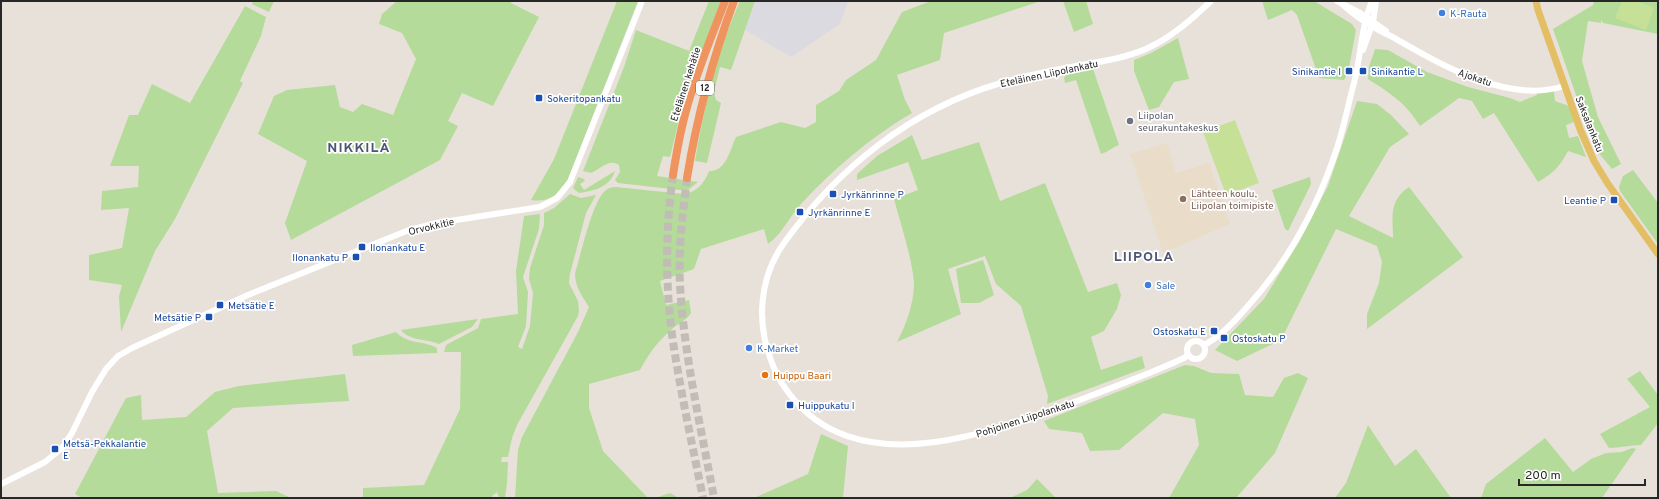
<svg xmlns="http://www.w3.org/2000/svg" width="1659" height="499" viewBox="0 0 1659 499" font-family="Overpass,sans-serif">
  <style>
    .industrial { fill: #dcdae1 }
    .education { fill: #e9ddca }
    .green { fill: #b4db9a }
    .pitch { fill: #c6e197 }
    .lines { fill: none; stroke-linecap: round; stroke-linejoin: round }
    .highway-tunnel { stroke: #c1bcb6; stroke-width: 8; stroke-dasharray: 8 4; stroke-linecap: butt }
    .minor { stroke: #fff; stroke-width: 6 }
    .major { stroke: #e3be64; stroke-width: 7 }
    .highway { stroke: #ef945e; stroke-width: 8 }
    .shop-dot { fill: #3f7fe0; stroke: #fff; stroke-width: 1.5 }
    .transit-dot { fill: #1a4fb4; stroke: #fff; stroke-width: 1.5 }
    .worship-dot { fill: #6b7280; stroke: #fff; stroke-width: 1.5 }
    .education-dot { fill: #8d6e63; stroke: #fff; stroke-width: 1.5 }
    .food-dot { fill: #e8710a; stroke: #fff; stroke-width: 1.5 }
    .labels { text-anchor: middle; stroke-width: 3.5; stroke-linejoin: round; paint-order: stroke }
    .shield { fill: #fff; stroke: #686868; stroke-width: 1 }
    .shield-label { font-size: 9px; font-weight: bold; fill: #272727 }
    .shop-label { font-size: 10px; fill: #366cbe; stroke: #fff; text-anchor: start }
    .transit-label { font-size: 10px; fill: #164399; stroke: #fff; text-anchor: start }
    .street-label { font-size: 10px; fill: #272727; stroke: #fff }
    .worship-label { font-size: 10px; fill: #5b616d; stroke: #fff; text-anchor: start }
    .education-label { font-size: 10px; fill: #785e54; stroke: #fff; text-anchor: start }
    .food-label { font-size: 10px; fill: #c56008; stroke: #fff; text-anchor: start }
    .district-label { font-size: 14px; font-weight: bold; letter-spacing: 1px; fill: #4c5573; stroke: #fff }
  </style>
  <rect width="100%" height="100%" fill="#e8e1da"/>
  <path class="industrial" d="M755,1H842L848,2L840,24L791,57L745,30Z"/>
  <path class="education" d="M1167,143L1176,173L1209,163L1230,224L1163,253L1130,154Z"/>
  <path class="green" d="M253,1H274L269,12L252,4Z
    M397,1H511V3L539,17L493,106L462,93L448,121L458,126L440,160L291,240L285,223L307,161L258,134L274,96L287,90L335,85L340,107L353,112L362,104L393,115L416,59L402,33L379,24L382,14Z
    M617,1H638L568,179C559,194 550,203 531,200L554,159Z
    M709,1H721L684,100L670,157L663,156L657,176L698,182L688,190H680L618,183L615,180L620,172L619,165C610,158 600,169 591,173L583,171L624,67L636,30L689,51Z
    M740,1H755L731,70L720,67L714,92L716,100L721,103L707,163L695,161C704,106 717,52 740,1Z
    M931,1H1041L944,33L940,60L897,75L905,100L912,113C871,137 833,169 801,204C789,217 783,233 768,244L764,229L701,249L694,269L660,281L666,305L689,300L691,313C686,321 677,324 670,331C657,342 648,355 640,370L589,384V408L603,451L648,498H515L518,450L522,437L578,332L589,307C582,296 575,287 575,273C581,255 592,202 605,191C608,188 611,187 616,187L683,194C697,192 704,184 709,171C726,172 730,150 736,137L781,122L805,128L816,122V105L839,91L846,80L876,60L902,12Z
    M1063,1H1086L1093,24L1074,32Z
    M1262,1H1314L1352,24L1356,30L1348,73L1344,80L1319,78L1297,15L1292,10L1268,20Z
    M1594,1H1658V34L1603,23L1601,20V23L1588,21L1582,61L1598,117L1621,164L1612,169L1597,151L1584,118L1553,29L1593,5Z
    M245,6L266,17L261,36L240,81L243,83L175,219L155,251L121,332L119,296L122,285L89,280V255L122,248L129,208L101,210L102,191L138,187L139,166H110L129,115H138L152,84L190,103Z
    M1178,38L1189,79L1174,82L1159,107L1149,110L1134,71V60L1151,53Z
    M1375,49L1388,50L1427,72L1468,87L1510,98L1520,102L1537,95V93L1554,91L1555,101L1569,106L1574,122L1566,125L1569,138L1578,136L1586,157L1568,151C1560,166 1554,173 1538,182L1494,113L1483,119L1472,101L1459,98L1420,126C1405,102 1391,94 1368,79L1369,67Z
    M1093,69L1119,145C1112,147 1109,152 1101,154L1076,80L1065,83L1064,77L1068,74Z
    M1357,101L1377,104L1391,115L1409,134L1390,147L1349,216L1393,238C1393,218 1388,201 1409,187L1463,257L1367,329V314L1379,283L1382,262L1377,246L1336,229L1281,340L1237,361L1215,350L1264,299L1299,242L1328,186Z
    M912,135L922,160L979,142L1000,201L1045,183L1088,292L1117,283L1121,295L1117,309L1104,331L1091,337L1101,370L1142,356L1145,368L1047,404L1048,396L1021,306L996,284L985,256L948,269L961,314L897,342C906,325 913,306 914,286C914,264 900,222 894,199L918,190L908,162L857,180V174L877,156Z
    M1633,170L1658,203V244L1620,191L1619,187L1623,176Z
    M615,171C610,187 594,191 579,193L573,188L578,177L584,179L585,181L580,184L584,190Z
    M1310,177L1311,184L1288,231L1285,229L1272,190Z
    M570,194L581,198L596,195L586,213L570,274L569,283L578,301L579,310L578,316L517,425L512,438L508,457H502L501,462H508L507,484L505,498H499L497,492L492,496L493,498H363V488L424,485L460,409L461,352H444L446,345L478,328L481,319L518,314L516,271L524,216L540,214L539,229L523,277L528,292L526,326L518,347L522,349L530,326L533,293L529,279L530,268L544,225V213L554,208Z
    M983,260L994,295L979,303H961L956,269Z
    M478,319L472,327L439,344C428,339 409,341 401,330Z
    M396,332C408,345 423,340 437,348V353L353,356L352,345Z
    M1185,365L1194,366L1211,373L1239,374L1245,395L1273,397L1284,378L1298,373L1308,378L1275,453L1236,498H1169L1199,445L1195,419L1163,413L1119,450L1090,451L1082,433L1049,429L1044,421Z
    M1640,371L1658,395V423L1641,445C1630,445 1620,448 1609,448L1600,434L1650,407L1627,379Z
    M345,374L349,401L233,408L207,431L218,493L276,491L291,498H82L75,494L126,398L141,395L142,420L186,417L215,392L239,386Z
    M1368,425L1395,466L1416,449L1451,498H1335L1346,483Z
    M821,434L848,446L843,498H754L808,474Z
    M1545,438L1573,472L1591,459L1606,453L1622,452L1632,448L1636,449L1602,498H1481L1486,484Z
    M1037,479L1056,498H1010L1027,490Z
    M670,493L679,498H655Z"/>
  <path class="pitch" d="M1622,1H1636L1654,8L1646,30L1615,18Z
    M1235,120L1259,183L1226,195L1203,132Z"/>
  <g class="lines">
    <path class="highway-tunnel" d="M673,175C665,230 665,294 674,348C682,399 693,448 703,498
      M687,178C683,212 678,249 680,284C684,357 701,427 714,498"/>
    <path class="minor" d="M1337,1L1360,13L1386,31
      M1342,4C1353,14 1364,22 1377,29C1383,33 1390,35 1396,39C1443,66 1509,104 1564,86
      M1363,50L1373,22L1376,1
      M1187 350a9 9 0 1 1 18 0a9 9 0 1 1-18 0Z
      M1204,345C1220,337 1235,321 1247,307C1288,262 1318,206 1337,148C1344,127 1348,105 1354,83C1361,56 1361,27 1372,1
      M1188,355L1184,358C1145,376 1106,390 1066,405C990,433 875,474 806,412C791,398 779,382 772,363C756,323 759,278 784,243C838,168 911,109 1001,83C1030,74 1061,69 1092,63C1111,60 1132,56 1150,47C1173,36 1192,19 1211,1
      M1,484L45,462L62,448L72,433L92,392L106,369L118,356L132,348L248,295L409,230L437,223L540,207L557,198L570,182L642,1"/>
    <path class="major" d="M1536,1L1538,10L1580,129L1594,161L1608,184L1658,254"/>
    <path class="highway" d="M673,175C677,149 682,122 690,97C700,64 713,33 725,1
      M687,178C697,116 712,60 734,1"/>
  </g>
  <g class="shop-dot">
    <circle cx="1442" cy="13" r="4"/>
    <circle cx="1148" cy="285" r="4"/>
    <circle cx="749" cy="348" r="4"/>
  </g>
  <g class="transit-dot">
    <rect x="1345" y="67" width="8" height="8" rx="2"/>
    <rect x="1359" y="67" width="8" height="8" rx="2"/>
    <rect x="535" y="94" width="8" height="8" rx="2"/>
    <rect x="829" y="190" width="8" height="8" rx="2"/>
    <rect x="1610" y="196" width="8" height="8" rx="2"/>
    <rect x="796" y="208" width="8" height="8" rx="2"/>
    <rect x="358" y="243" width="8" height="8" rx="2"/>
    <rect x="352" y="253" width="8" height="8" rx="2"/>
    <rect x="216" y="301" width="8" height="8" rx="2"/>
    <rect x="205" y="313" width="8" height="8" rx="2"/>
    <rect x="1210" y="327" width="8" height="8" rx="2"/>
    <rect x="1220" y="334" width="8" height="8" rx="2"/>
    <rect x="786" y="401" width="8" height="8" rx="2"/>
    <rect x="51" y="445" width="8" height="8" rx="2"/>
  </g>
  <circle class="worship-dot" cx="1130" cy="121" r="4"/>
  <circle class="education-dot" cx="1183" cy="199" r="4"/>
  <circle class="food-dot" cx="765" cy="375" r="4"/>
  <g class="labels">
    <rect class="shield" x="696" y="81" width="18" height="14" rx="3"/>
    <g class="shield-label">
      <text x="705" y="91">12</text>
    </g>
    <g class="shop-label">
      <text x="1450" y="17">K-Rauta</text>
      <text x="1156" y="289">Sale</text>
      <text x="757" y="352">K-Market</text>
    </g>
    <g class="transit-label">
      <text x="1341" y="75" text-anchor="end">Sinikantie I</text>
      <text x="1371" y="75">Sinikantie L</text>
      <text x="547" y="102">Sokeritopankatu</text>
      <text x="841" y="198">Jyrkänrinne P</text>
      <text x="1606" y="204" text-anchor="end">Leantie P</text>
      <text x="808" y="216">Jyrkänrinne E</text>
      <text x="370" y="251">Ilonankatu E</text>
      <text x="348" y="261" text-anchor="end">Ilonankatu P</text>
      <text x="228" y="309">Metsätie E</text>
      <text x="201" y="321" text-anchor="end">Metsätie P</text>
      <text x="1206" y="335" text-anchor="end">Ostoskatu E</text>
      <text x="1232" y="342">Ostoskatu P</text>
      <text x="798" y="409">Huippukatu I</text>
      <text x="63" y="447">Metsä-Pekkalantie<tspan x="63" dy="12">E</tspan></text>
    </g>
    <g class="street-label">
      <text transform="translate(1049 73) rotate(-12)" y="4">Eteläinen Liipolankatu</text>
      <text transform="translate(1475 77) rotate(19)" y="4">Ajokatu</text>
      <text transform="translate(685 84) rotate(-72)" y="4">Eteläinen kehätie</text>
      <text transform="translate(1590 124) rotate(68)" y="4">Saksalankatu</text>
      <text transform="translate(431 226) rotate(-13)" y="4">Orvokkitie</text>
      <text transform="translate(1025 418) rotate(-18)" y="4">Pohjoinen Liipolankatu</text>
    </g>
    <g class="worship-label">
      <text x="1138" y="119">Liipolan<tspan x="1138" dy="12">seurakuntakeskus</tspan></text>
    </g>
    <g class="education-label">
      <text x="1191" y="197">Lähteen koulu,<tspan x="1191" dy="12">Liipolan toimipiste</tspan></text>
    </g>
    <g class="food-label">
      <text x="773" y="379">Huippu Baari</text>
    </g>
    <g class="district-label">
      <text x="359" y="152">NIKKILÄ</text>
      <text x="1144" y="261">LIIPOLA</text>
    </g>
  </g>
  <rect width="1659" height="499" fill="none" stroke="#272727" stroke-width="4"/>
  <path d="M1519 479v6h126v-6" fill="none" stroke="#272727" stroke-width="2"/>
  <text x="1525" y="479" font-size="12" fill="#272727" stroke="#ffffff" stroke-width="3" paint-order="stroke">200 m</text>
</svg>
